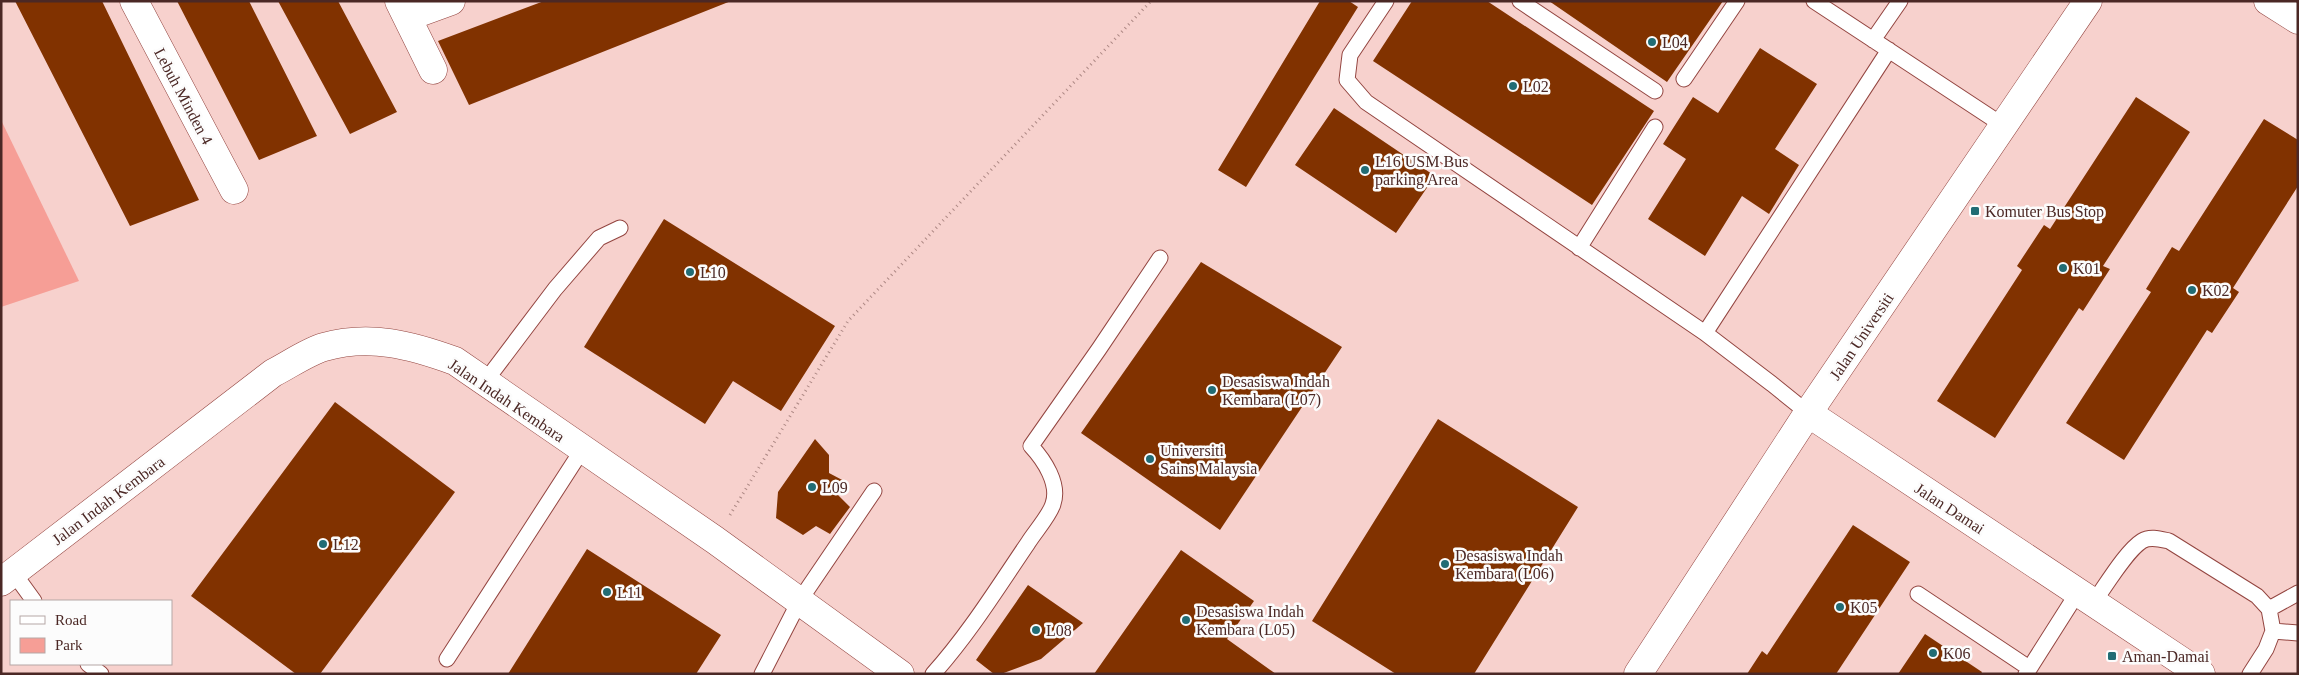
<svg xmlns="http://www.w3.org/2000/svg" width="2299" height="675" viewBox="0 0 2299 675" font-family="'Times New Roman',serif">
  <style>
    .green { fill: #f69e96 }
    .building { fill: #813200 }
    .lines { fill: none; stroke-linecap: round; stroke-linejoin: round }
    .lane-casing { stroke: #934540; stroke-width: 17 }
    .street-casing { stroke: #934540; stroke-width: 29 }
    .secondary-casing { stroke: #934540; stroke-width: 29 }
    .path { stroke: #ad8884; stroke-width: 3; stroke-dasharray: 1 4; stroke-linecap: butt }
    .lane { stroke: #fff; stroke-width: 15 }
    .street { stroke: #fff; stroke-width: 28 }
    .secondary { stroke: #fff; stroke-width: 28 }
    .poi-dot { fill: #216c74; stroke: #fcfcfc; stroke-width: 2 }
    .labels { text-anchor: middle; stroke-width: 5; stroke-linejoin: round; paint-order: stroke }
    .poi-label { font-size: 16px; fill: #4b2825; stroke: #fcfcfc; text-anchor: start }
    .street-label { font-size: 16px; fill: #4b2825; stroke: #fcfcfc }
  </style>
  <rect width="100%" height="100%" fill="#f7d1cd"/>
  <path class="green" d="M1,120L79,281L1,307Z"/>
  <path class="building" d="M15,1H102L199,200L130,226Z
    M177,1H249L317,136L259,160Z
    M278,1H338L397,112L350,134Z
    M544,1H731L469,105L438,41Z
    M1320,1H1349L1358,7L1246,187L1218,170Z
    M1412,1H1487L1654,111L1592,205L1373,61Z
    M1549,1H1723L1667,82Z
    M1760,48L1817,84L1775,149L1799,165L1769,214L1742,196L1705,256L1648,219L1686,159L1663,144L1693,97L1718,113Z
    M2136,97L2190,132L2103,266L2110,269L2083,311L2079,308L1995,438L1937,401L2022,270L2017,266L2044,225L2050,229Z
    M1334,108L1435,176L1396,233L1295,165Z
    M2264,119L2298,140V186L2233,288L2239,292L2212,333L2207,330L2124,460L2066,423L2151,292L2146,289L2172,247L2179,251Z
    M664,219L835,326L781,411L733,381L705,424L584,347Z
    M1201,262L1342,347L1220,530L1081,433Z
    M335,402L455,492L320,674H296L191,596Z
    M1438,419L1578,507L1474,674H1396L1312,621Z
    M815,439L829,455V473L846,482L837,494L850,507L830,534L816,526L803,535L776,518L778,492Z
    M1853,525L1910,562L1836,674H1747L1762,651L1767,655Z
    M587,549L721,635L696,674H508Z
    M1181,550L1254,601L1227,639L1276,674H1094Z
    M1028,585L1083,623L1041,659L1001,674H994L976,660Z
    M1925,634L1982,672L1981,674H1898Z"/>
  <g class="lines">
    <defs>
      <path id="lane" d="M1386,1L1350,55L1347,80L1366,102L1705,333L1772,384L1808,413
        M1520,1L1655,91
        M1814,1L2004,126
        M1873,40L1900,1
        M1684,79L1737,1
        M1579,248L1655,127
        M1705,333L1889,50
        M484,383L555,289L599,238L620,228
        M13,572L34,601
        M1918,594L2029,668
        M2093,603C2105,587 2126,551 2142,541C2150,536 2160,539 2169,541L2257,596L2269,609L2273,631L2266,649L2250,674
        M2269,609L2298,593
        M2273,631L2298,633
        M447,659L582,450
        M88,664L101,674
        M762,674L800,600L874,491
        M933,674C969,634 998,587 1028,543C1034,533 1050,515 1053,504C1060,484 1044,460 1031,446L1099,349L1160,258
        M2026,674L2078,592"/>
      <path id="street" d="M134,1L234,190
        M399,1L433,70
        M2268,1L2298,20
        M407,17L451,1
        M1808,413L2201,674
        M1,582L273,373C289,365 307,352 324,347C370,334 411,345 455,361L715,540L900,674"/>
      <path id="secondary" d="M1638,674L1808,413L2088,1"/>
    </defs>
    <use href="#lane" class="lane-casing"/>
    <use href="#street" class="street-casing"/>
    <use href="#secondary" class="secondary-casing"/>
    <path class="path" d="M730,515L848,321L1151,1"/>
    <use href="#lane" class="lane"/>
    <use href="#street" class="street"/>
    <use href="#secondary" class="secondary"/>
  </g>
  <g class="poi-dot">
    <circle cx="1652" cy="42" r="5"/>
    <circle cx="1513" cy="86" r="5"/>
    <circle cx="1365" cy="170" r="5"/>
    <rect x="1970" y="206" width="10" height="10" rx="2.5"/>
    <circle cx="2063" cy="268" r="5"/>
    <circle cx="690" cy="272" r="5"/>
    <circle cx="2192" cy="290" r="5"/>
    <circle cx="1212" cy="390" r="5"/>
    <circle cx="1150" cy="459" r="5"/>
    <circle cx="812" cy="487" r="5"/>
    <circle cx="323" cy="544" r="5"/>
    <circle cx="1445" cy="564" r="5"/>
    <circle cx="607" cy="592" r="5"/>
    <circle cx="1840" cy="607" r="5"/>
    <circle cx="1186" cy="620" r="5"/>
    <circle cx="1036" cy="630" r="5"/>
    <circle cx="1933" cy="653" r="5"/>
    <rect x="2107" y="651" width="10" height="10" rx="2.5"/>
  </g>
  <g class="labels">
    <g class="poi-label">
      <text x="1662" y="48">L04</text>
      <text x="1523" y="92">L02</text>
      <text x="1375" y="167">L16 USM Bus<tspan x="1375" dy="18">parking Area</tspan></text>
      <text x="1985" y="217">Komuter Bus Stop</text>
      <text x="2073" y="274">K01</text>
      <text x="700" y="278">L10</text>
      <text x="2202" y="296">K02</text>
      <text x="1222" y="387">Desasiswa Indah<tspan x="1222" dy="18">Kembara (L07)</tspan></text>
      <text x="1160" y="456">Universiti<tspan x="1160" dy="18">Sains Malaysia</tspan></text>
      <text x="822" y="493">L09</text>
      <text x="333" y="550">L12</text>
      <text x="1455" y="561">Desasiswa Indah<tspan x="1455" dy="18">Kembara (L06)</tspan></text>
      <text x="617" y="598">L11</text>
      <text x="1850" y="613">K05</text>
      <text x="1196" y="617">Desasiswa Indah<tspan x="1196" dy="18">Kembara (L05)</tspan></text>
      <text x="1046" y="636">L08</text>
      <text x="1943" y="659">K06</text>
      <text x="2122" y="662">Aman-Damai</text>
    </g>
    <g class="street-label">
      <text transform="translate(184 96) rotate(62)" y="6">Lebuh Minden 4</text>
      <text transform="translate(1861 336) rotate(-56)" y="6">Jalan Universiti</text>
      <text transform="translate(507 400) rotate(34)" y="6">Jalan Indah Kembara</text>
      <text transform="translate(108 500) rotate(-37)" y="6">Jalan Indah Kembara</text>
      <text transform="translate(1950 508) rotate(33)" y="6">Jalan Damai</text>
    </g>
  </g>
  <rect width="2299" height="675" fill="none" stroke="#4b2825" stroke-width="5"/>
  <rect x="10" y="600" width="162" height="65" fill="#fcfcfc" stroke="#b5a7a6"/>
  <rect x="20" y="616" width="25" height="8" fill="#ffffff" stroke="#b5a7a6"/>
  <text x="55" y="625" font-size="15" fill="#4b2825">Road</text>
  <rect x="20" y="638" width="25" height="15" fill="#f69e96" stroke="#b5a7a6"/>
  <text x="55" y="650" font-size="15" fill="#4b2825">Park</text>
</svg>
